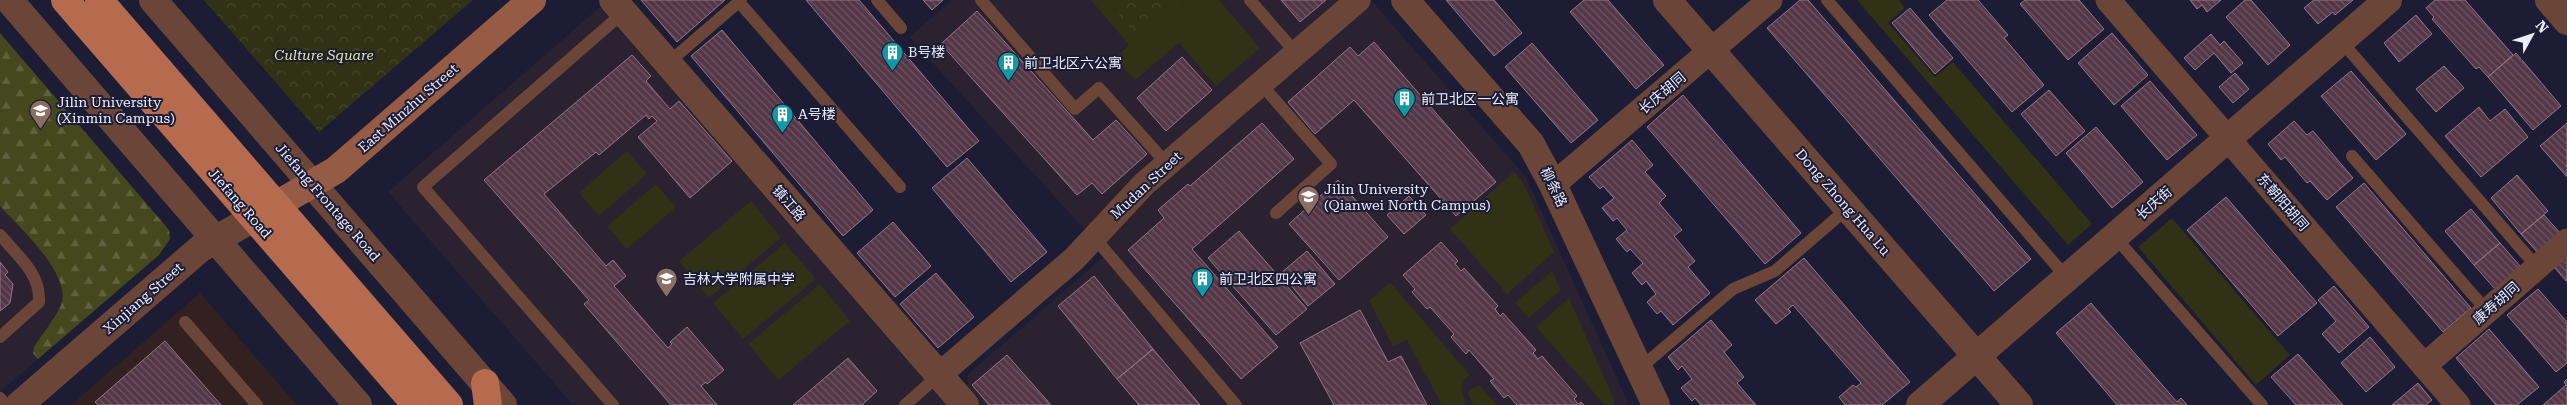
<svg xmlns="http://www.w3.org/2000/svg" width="2567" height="405" viewBox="0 0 2567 405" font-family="'Roboto Serif','Noto Sans SC',serif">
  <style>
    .commercial { fill: #332020 }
    .education { fill: #2a2231 }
    .grass { fill: #303115 }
    .forest { fill: url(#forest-firs) }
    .park { fill: url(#park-crowns) }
    .building { fill: url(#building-back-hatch); stroke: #967686 }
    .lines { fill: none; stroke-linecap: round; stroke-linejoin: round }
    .service { stroke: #6b4638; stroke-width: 12 }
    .minor { stroke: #6b4638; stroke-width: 25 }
    .tertiary { stroke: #6b4638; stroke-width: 28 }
    .secondary { stroke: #965b45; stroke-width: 28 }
    .primary { stroke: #b66b4f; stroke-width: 28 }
    .labels { text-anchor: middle; stroke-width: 4; stroke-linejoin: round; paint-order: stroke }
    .poi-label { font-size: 14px; fill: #eaebfc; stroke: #1c1c34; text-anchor: start }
    .park-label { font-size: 14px; font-style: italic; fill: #e1e79e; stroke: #1c1c34 }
    .street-label { font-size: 14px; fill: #eaebfc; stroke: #1c1c34 }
  </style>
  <defs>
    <pattern id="forest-firs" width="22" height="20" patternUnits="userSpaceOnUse" patternTransform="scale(1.25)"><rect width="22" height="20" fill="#45471c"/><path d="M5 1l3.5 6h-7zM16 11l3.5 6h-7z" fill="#60623e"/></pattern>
    <pattern id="park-crowns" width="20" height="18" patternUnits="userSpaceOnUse" patternTransform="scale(1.25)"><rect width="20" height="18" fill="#303115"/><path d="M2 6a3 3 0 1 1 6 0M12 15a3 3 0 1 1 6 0" fill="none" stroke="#44452c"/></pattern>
    <pattern id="building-back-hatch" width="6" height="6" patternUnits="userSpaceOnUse" patternTransform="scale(1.25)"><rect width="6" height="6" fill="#543746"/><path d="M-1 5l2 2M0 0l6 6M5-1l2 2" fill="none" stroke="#6d5462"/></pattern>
  </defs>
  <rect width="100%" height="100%" fill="#1c1c34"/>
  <path class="commercial" d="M200,293L297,405H71Z"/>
  <path class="education" d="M952,0H1371L1526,177L1629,405H979L970,394L967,375L1107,254L909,37Z
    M600,7L946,405H573L388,192Z
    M0,33L165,224L169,230L170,239L159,255L0,392Z"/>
  <path class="grass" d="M1091,0H1106L1139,38L1184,0H1219L1260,48L1216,86L1179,43L1135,80L1115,58L1129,45Z
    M1857,0H1899L1905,8L1888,23L1935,77L1953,62L2092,224L2068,245Z
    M627,151L647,174L599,216L579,193Z
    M1514,172L1523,182L1554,252L1507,294L1450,229Z
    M656,184L676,207L627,249L607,226Z
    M751,201L781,238L709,298L679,261Z
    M2172,218L2290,355L2256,385L2138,247Z
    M785,243L816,279L743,339L713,303Z
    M1552,271L1561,290L1529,318L1515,303Z
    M1390,282L1470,375L1465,379L1461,388L1466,405H1442L1407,340L1393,346L1369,301Z
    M820,284L850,321L778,380L748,344Z
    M1569,298L1615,402L1612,405H1605L1536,327Z
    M1479,385L1497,405H1474L1468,395L1469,390Z"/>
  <path class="forest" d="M0,33L169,230L170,239L159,255L38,359L33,353L34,347C42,334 55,319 61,305C73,275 18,226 0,206Z"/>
  <path class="park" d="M204,0H473L319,132Z
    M1106,0H1184L1139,38Z"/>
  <path class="building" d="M641,0H725L677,42Z
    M806,0H859L979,141L947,167Z
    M923,0H943L932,10Z
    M1281,0H1326L1300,22Z
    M1446,0H1494L1522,33L1494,56Z
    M1584,0H1608L1664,65L1636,89L1570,12Z
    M1800,0H1808L2031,259L1994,291L1767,28Z
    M1947,0H1978L2008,35L2004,38L2044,85L2012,112L1929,15Z
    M2025,0H2079L2104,29L2068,60L2020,4Z
    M2190,0H2221L2207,12L2202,5L2197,9Z
    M2245,0H2251L2290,45L2268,65L2226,17Z
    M2314,0H2353L2335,15L2333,12L2318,24L2304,8Z
    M2435,0H2465L2513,55L2488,77L2479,67L2476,69L2432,19L2434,17L2426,8Z
    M1910,8L1953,58L1935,74L1892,23Z
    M977,11L1093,140L1116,120L1147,154L1102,194L1092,183L1077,195L941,44Z
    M2416,15L2432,34L2399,62L2384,43Z
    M722,30L873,210L843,236L691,56Z
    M2112,33L2148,75L2114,105L2078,63Z
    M2211,34L2220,45L2224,41L2243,63L2231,73L2214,53L2195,70L2184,58Z
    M1374,42L1496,182L1456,216L1354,100L1315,134L1288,102L1350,47L1358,56Z
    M1532,43L1598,120L1571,143L1505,67Z
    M2516,53L2561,106L2533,130L2488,77Z
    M632,55L651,76L646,81L670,109L679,101L732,161L690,198L638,137L657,121L652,116L649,119L646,115L599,155L596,152L544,194L606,266L613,260L626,276L614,286L668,348L672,344L670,342L687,327L724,370L707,384L706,382L701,386L717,405H671L584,304L589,300L484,180Z
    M1182,57L1212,90L1166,131L1137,98Z
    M2444,66L2464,88L2436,112L2416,89Z
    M2351,71L2406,134L2376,160L2321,96Z
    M2235,73L2249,89L2233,103L2219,87Z
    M2150,81L2197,135L2167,160L2121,106Z
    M2049,90L2085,131L2056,156L2021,114Z
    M1683,95L1801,233L1765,264L1647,127Z
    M2479,107L2490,121L2505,109L2528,137L2481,177L2445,136Z
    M2294,121L2307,135L2313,131L2353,178L2327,200L2310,181L2307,183L2285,157L2281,160L2268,144Z
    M1262,123L1294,159L1192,249L1278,347L1241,379L1128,250L1164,218L1158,210L1188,184L1190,186Z
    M2567,123V177L2540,146Z
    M2096,127L2143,182L2112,208L2066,153Z
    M1632,140L1653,165L1645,172L1666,196L1659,203L1682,230L1674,236L1695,261L1688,267L1710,293L1673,325L1661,311L1657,314L1647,302L1656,294L1646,281L1642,285L1632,273L1643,263L1630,249L1627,252L1616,239L1627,230L1617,218L1613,221L1602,208L1614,198L1603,186L1600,189L1589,177Z
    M967,158L1047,252L1011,282L932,188Z
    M2517,175L2548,211L2521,234L2491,198Z
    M1338,180L1388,237L1339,280L1289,224Z
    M2364,183L2471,308L2443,332L2336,207Z
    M1409,196L1426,215L1404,234L1387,215Z
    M2226,197L2317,303L2278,336L2187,230Z
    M2471,209L2500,243L2474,265L2445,231Z
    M2544,215L2561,234L2538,253L2521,234Z
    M893,222L931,266L895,297L857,253Z
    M1239,231L1307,309L1276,335L1208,258Z
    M1441,242L1458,261L1455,264L1461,271L1464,268L1498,306L1495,309L1500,316L1503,313L1536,350L1533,353L1538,359L1542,356L1577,396L1574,399L1578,404L1581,402L1584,405H1517L1508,395L1504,398L1490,381L1494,379L1469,350L1466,354L1451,337L1454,334L1430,307L1427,309L1412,292L1415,289L1403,275Z
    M2500,243L2520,266L2495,289L2474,265Z
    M1307,251L1335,284L1308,306L1281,273Z
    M2567,256V282L2554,267Z
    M1804,258L1910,382L1882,405H1845L1839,397L1853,385L1856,387L1861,383L1793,305L1788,309L1791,312L1776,324L1755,300Z
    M0,262L8,272L5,275L13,284L10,303L0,311Z
    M936,273L974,317L938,348L900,304Z
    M1094,276L1153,349L1117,379L1058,306Z
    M2334,286L2369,327L2339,353L2322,334L2336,321L2318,300Z
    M2538,289L2567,322V363L2556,372L2507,315Z
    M2091,303L2177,402L2181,398L2187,405H2117L2056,333Z
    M1360,310L1388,362L1401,356L1427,405H1334L1300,343Z
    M1711,320L1732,345L1724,352L1744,377L1737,383L1756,405H1701L1695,398L1692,401L1681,388L1692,379L1682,366L1678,370L1668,357Z
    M2489,329L2539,387L2517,405H2496L2456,358Z
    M2370,337L2395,367L2366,392L2341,363Z
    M165,341L221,405H98L95,402Z
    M1153,349L1200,405H1139L1117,379Z
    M2298,354L2343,405H2296L2271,377Z
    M1007,355L1051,405H989L972,385Z
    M848,358L877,391L862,405H793Z
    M2567,379V405H2543L2566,385L2564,382Z
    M2418,383L2432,400L2426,405H2392Z"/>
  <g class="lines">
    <path class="service" d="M877,0L901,28
      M981,0L1075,109L1099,88L1167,164
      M1250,0L1296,53
      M1827,0L2067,278
      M739,2L900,187
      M2341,41L2537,267
      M668,63L741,0
      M1261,84L1331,164L1276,213
      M2352,156L2487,311
      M0,235C17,255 41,274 39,302L0,337
      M1094,237L1236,405
      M2115,237L2262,405
      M185,322L257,405
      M1639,369L1733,289L1775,271L1848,208
      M0,398L6,405
      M613,405L423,187L624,12
      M905,405L939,375"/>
    <path class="minor" d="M2108,0L2458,405
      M1553,185L1770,0
      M2424,366L2567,241
      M939,375L1074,259L1144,184L1358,0"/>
    <path class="tertiary" d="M9,0L358,405
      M153,0L503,405
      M613,0L965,405
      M1405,0L1531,144L1553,185L1656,405
      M1667,0L2019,405
      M2549,0L2567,21
      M19,405L201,248L273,207
      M1920,405L2388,0"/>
    <path class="secondary" d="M276,205L336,170L532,0"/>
    <path class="primary" d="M65,0L416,405
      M99,0L449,405
      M485,383L488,405"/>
  </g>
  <defs>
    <symbol id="building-pin" viewBox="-11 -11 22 30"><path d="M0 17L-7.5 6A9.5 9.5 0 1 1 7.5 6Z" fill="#0f9aa8" stroke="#1c1c34"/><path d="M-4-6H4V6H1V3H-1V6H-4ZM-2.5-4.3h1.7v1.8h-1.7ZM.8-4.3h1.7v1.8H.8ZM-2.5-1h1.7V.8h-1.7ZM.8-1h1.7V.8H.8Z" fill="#fff"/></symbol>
    <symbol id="university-pin" viewBox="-11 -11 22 30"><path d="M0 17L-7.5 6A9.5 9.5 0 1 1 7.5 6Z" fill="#8d6e63" stroke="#1c1c34"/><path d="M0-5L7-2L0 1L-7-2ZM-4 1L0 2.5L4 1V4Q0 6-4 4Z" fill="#fff"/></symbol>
    <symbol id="school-pin" viewBox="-11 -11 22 30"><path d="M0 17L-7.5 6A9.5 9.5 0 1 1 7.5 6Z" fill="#8d6e63" stroke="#1c1c34"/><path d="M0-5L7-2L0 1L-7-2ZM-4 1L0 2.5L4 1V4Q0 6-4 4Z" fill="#fff"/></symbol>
  </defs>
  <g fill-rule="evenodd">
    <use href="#building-pin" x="880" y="40" width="25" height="34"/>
    <use href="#building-pin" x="996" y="50" width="25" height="34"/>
    <use href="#building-pin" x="1392" y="86" width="25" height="34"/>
    <use href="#university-pin" x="28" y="98" width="25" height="34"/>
    <use href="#building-pin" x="770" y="102" width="25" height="34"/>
    <use href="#university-pin" x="1296" y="184" width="25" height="34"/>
    <use href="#school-pin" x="654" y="266" width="25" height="34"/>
    <use href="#building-pin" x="1190" y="266" width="25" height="34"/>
  </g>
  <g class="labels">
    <g class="poi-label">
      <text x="908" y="57">B号楼</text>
      <text x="1024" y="68">前卫北区六公寓</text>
      <text x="1421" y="104">前卫北区一公寓</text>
      <text x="57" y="107">Jilin University<tspan x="57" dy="16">(Xinmin Campus)</tspan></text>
      <text x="798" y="119">A号楼</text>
      <text x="1324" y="194">Jilin University<tspan x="1324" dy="16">(Qianwei North Campus)</tspan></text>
      <text x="683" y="284">吉林大学附属中学</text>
      <text x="1219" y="284">前卫北区四公寓</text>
    </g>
    <g class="park-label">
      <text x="324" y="60">Culture Square</text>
    </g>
    <g class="street-label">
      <text transform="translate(1662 93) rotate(-40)" y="5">长庆胡同</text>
      <text transform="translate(408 108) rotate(-41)" y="5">East Minzhu Street</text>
      <text transform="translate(1146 185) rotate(-43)" y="5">Mudan Street</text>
      <text transform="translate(1554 187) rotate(64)" y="5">柳条路</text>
      <text transform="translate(328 202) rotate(49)" y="5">Jiefang Frontage Road</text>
      <text transform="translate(1843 202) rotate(49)" y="5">Dong Zhong Hua Lu</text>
      <text transform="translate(2283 202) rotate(49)" y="5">东朝阳胡同</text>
      <text transform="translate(240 203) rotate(49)" y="5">Jiefang Road</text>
      <text transform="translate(789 203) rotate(49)" y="5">镇江路</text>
      <text transform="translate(2154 203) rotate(-41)" y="5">长庆街</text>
      <text transform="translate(143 298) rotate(-41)" y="5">Xinjiang Street</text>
      <text transform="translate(2496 303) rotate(-41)" y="5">康寿胡同</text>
    </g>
  </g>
  <g transform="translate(2532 35) rotate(50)" stroke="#1c1c34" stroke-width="4" paint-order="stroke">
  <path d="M0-4L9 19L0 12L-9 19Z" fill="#eaebfc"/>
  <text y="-8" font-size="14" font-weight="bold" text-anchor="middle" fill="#eaebfc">N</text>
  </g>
</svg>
